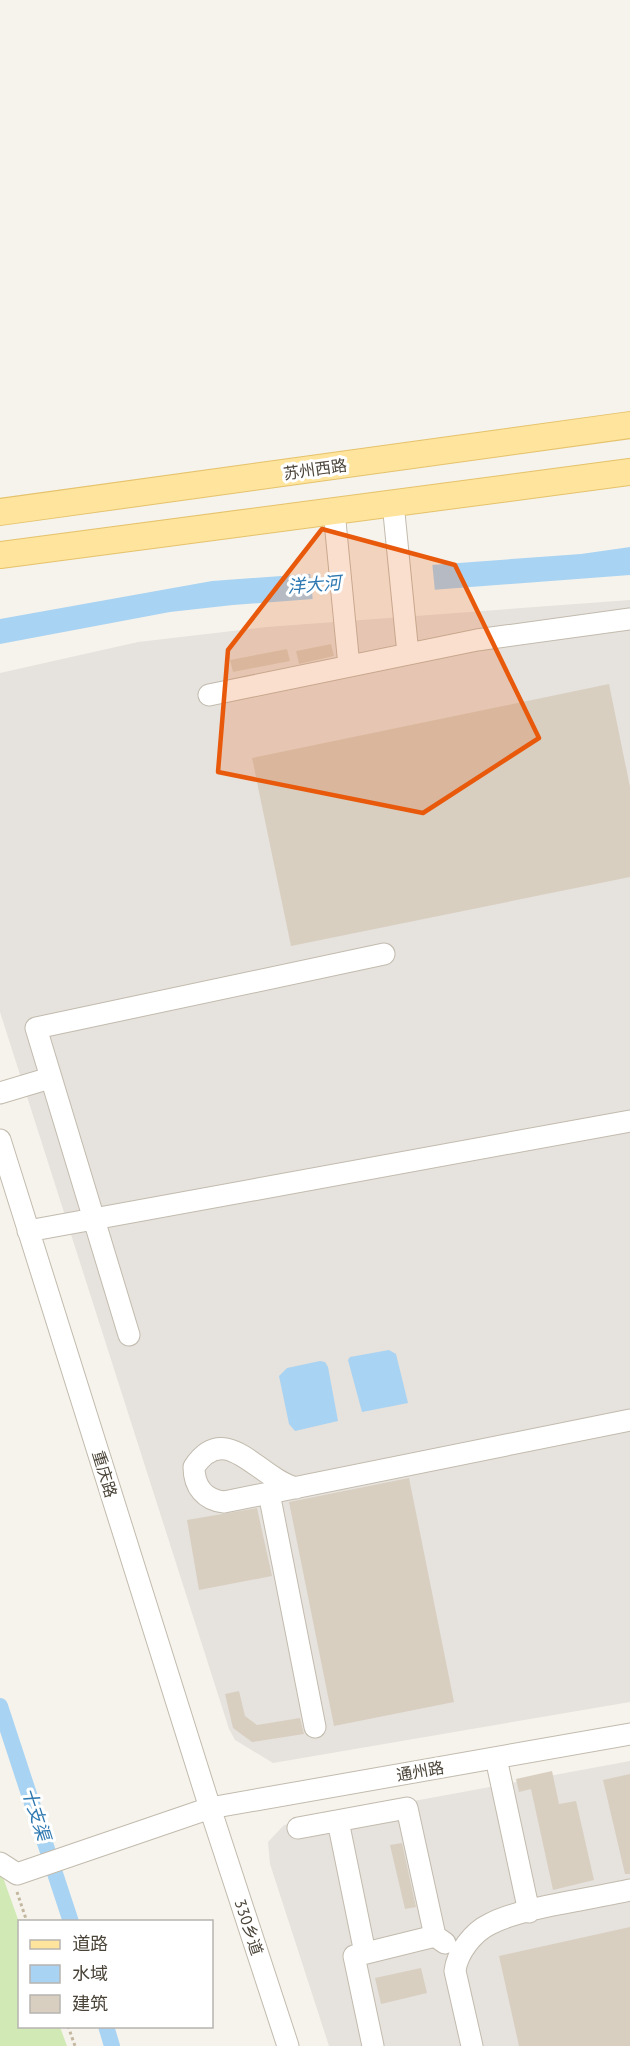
<svg xmlns="http://www.w3.org/2000/svg" width="630" height="2046" viewBox="0 0 630 2046" font-family="'PT Sans','Noto Sans SC',sans-serif">
  <style>
    .industrial { fill: #e6e2dd }
    .green { fill: #d1eab5 }
    .water { fill: #a9d3f2 }
    .pier { fill: #f6f3ec }
    .lines { fill: none; stroke-linecap: round; stroke-linejoin: round }
    .canal { stroke: #a9d3f2; stroke-width: 16 }
    .building { fill: #d8cfc1 }
    .minor-casing { stroke: #c2bbae; stroke-width: 23 }
    .major-casing { stroke: #e5c26b; stroke-width: 28 }
    .path { stroke: #c4b79f; stroke-width: 3; stroke-dasharray: 3 3; stroke-linecap: butt }
    .minor { stroke: #fff; stroke-width: 21 }
    .major { stroke: #fee49c; stroke-width: 26 }
    .marked { fill: #e8590c; fill-opacity: 0.2; stroke: #e8590c; stroke-width: 4.5; stroke-linejoin: round }
    .labels { text-anchor: middle; stroke-width: 6; stroke-linejoin: round; paint-order: stroke }
    .street-label { font-size: 16px; fill: #4b4439; stroke: #fff }
    .water-label { font-size: 18px; font-style: italic; fill: #2e78b1; stroke: #fff }
  </style>
  <rect width="100%" height="100%" fill="#f6f3ec"/>
  <path class="industrial" d="M630,600V1702L273,1763L235,1740L229,1729L0,1012V673L138,642L266,627Z
    M630,1761V2046H329L270,1864L268,1842L284,1825Z"/>
  <path class="green" d="M0,1869L19,1922L20,2026L60,2027L67,2046H0Z"/>
  <path class="water" d="M630,547V575L233,605L170,612L0,644V619L212,581L581,554Z
    M389,1350L396,1354L408,1403L362,1412L348,1360L350,1357Z
    M320,1361L325,1362L328,1367L338,1421L295,1431L289,1424L279,1376L287,1368Z"/>
  <path class="pier" d="M432,561L435,592L313,602L310,571Z"/>
  <g class="lines">
    <path class="canal" d="M0,1706L71,1922
      M106,2026L112,2046"/>
  </g>
  <path class="building" d="M331,644L334,656L299,664L296,651Z
    M287,649L290,661L233,672L230,660Z
    M609,684L630,787V877L291,946L252,758Z
    M409,1478L454,1702L334,1726L289,1502Z
    M257,1508L272,1576L199,1590L187,1520Z
    M239,1691L245,1716L257,1725L300,1718L304,1734L252,1742L233,1728L225,1694Z
    M552,1771L559,1804L576,1801L594,1880L553,1890L531,1789L519,1792L516,1779Z
    M630,1774V1874H625L603,1780Z
    M402,1843L416,1907L405,1909L390,1845Z
    M630,1927V2046H519L499,1956Z
    M421,1968L427,1993L381,2004L375,1978Z"/>
  <g class="lines">
    <defs>
      <path id="minor" d="M393,503L408,654
        M334,511L349,666
        M209,695L477,640L630,619
        M0,1093L50,1078
        M0,1140L210,1808L288,2046
        M28,1231L630,1121
        M129,1335L36,1028L384,954
        M296,1488C259,1479 226,1419 194,1467C194,1487 205,1500 224,1502L630,1420
        M269,1493L315,1727
        M496,1758L529,1912
        M338,1821L365,1953
        M298,1828L407,1808L435,1936
        M0,1863L17,1874L210,1808L630,1734
        M373,2046L354,1956L435,1936L445,1943
        M472,2046L455,1971C457,1953 473,1932 490,1924C522,1907 592,1899 630,1890"/>
      <path id="major" d="M0,512L630,425
        M0,555L630,472"/>
    </defs>
    <use href="#minor" class="minor-casing"/>
    <use href="#major" class="major-casing"/>
    <path class="path" d="M17,1892L27,1922
      M68,2026L75,2046"/>
    <use href="#minor" class="minor"/>
    <use href="#major" class="major"/>
  </g>
  <path class="marked" d="M322,529L455,565L539,738L423,813L218,772L228,650Z"/>
  <g class="labels">
    <g class="street-label">
      <text transform="translate(315 469) rotate(-8)" y="6">苏州西路</text>
      <text transform="translate(105 1474) rotate(73)" y="6">重庆路</text>
      <text transform="translate(420 1771) rotate(-10)" y="6">通州路</text>
      <text transform="translate(249 1927) rotate(72)" y="6">330乡道</text>
    </g>
    <g class="water-label">
      <text transform="translate(314 585) rotate(-5)" y="6">洋大河</text>
      <text transform="translate(36 1814) rotate(72)" y="6">十支渠</text>
    </g>
  </g>
  <rect x="18" y="1920" width="195" height="108" fill="#ffffff" stroke="#b7b4b0" stroke-width="1.5"/>
  <rect x="30" y="1940" width="30" height="9" fill="#fee49c" stroke="#b7b4b0" stroke-width="1.5"/>
  <text x="72" y="1950" font-size="18" fill="#4b4439">道路</text>
  <rect x="30" y="1965" width="30" height="18" fill="#a9d3f2" stroke="#b7b4b0" stroke-width="1.5"/>
  <text x="72" y="1980" font-size="18" fill="#4b4439">水域</text>
  <rect x="30" y="1995" width="30" height="18" fill="#d8cfc1" stroke="#b7b4b0" stroke-width="1.5"/>
  <text x="72" y="2010" font-size="18" fill="#4b4439">建筑</text>
</svg>
